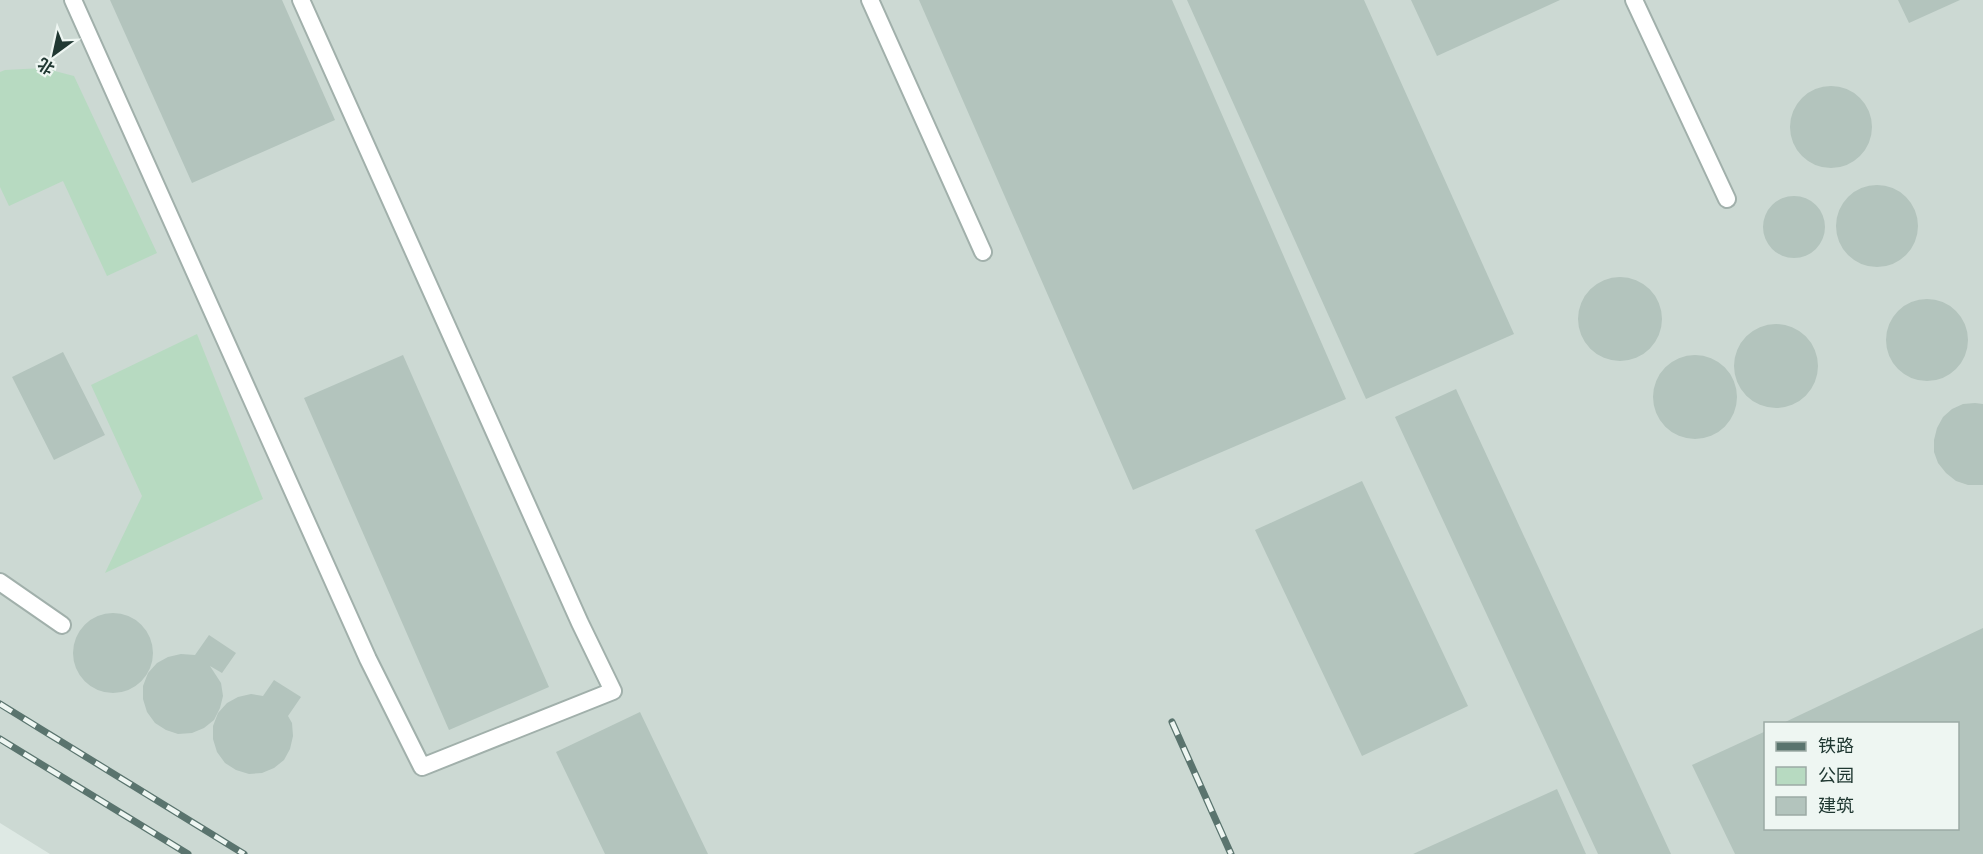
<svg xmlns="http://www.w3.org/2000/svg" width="1983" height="854" viewBox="0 0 1983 854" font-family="Quicksand,'Noto Sans SC',sans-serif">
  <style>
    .built { fill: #ccd9d3; fill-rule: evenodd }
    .green { fill: #b7dac1 }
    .building { fill: #b3c4bd }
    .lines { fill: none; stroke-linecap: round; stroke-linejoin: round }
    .lane-casing { stroke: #a1b0ab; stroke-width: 20 }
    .lane { stroke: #fff; stroke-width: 16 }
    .rail-casing { stroke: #5a746e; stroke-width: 7 }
    .rail { stroke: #eef6f2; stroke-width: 4.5; stroke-dasharray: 14; stroke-linecap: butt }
  </style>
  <rect width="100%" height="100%" fill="#dee9e4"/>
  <path class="built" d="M0,0H1983V854H50L0,823ZM1766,724H1958V828H1766Z"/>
  <path class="green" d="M43,68L74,76L157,253L107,276L63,181L9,206L0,187V72L5,70Z
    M197,334L263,499L105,573L142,496L91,385Z"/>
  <path class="building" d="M110,0H282L335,120L192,183Z
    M919,0H1172L1346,399L1133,490Z
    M1187,0H1364L1514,334L1366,399Z
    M1411,0H1560L1437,56Z
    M1898,0H1960L1909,23Z
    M1790 127a41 41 0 1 1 82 0a41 41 0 1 1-82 0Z
    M1836 226a41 41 0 1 1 82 0a41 41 0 1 1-82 0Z
    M1763 227a31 31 0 1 1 62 0a31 31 0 1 1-62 0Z
    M1578 319a42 42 0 1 1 84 0a42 42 0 1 1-84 0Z
    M1886 340a41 41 0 1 1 82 0a41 41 0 1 1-82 0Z
    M1734 366a42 42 0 1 1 84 0a42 42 0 1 1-84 0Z
    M63,352L105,435L54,460L12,377Z
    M1653 397a42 42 0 1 1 84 0a42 42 0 1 1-84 0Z
    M403,355L549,687L449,730L304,398Z
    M1456,389L1671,854H1598L1395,417Z
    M1975,403L1983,404V485H1968L1956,481L1946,473L1938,463L1934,452V440L1937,428L1943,417L1952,409L1963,404Z
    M1362,481L1468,706L1362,756L1255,530Z
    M73 653a40 40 0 1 1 80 0a40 40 0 1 1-80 0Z
    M1983,628V854H1735L1692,765L1766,731V828H1958V724H1781Z
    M209,635L236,653L222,673L210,666L221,683L223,696L220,708L214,720L204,728L192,733L178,734L166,730L155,723L147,712L143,699V686L148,673L157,663L168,657L181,654L195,655Z
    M274,680L301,697L288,716L292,723L293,736L290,749L284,760L274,768L262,773L249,774L236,770L225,763L217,752L213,739V726L218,713L227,703L238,697L251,694L263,696Z
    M640,712L708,854H605L556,752Z
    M1557,789L1586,854H1413Z"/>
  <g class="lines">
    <defs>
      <path id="lane" d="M73,0L368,659L422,767L613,691L580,623L301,0
        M870,0L983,252
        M1634,0L1727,199
        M0,582L62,625"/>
    </defs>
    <use href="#lane" class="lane-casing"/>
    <use href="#lane" class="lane"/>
    <defs>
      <path id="rail" d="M0,704L244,854
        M1172,722L1231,854
        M0,739L188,854"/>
    </defs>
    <use href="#rail" class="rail-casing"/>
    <use href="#rail" class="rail"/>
  </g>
  <rect x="1764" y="722" width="195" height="108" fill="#eef6f2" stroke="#9caaa5" stroke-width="1.5"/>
  <rect x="1776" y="742" width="30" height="9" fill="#5a746e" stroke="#9caaa5" stroke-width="1.5"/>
  <text x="1818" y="752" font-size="18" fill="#203832">铁路</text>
  <rect x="1776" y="767" width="30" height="18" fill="#b7dac1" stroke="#9caaa5" stroke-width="1.5"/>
  <text x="1818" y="782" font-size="18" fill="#203832">公园</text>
  <rect x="1776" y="797" width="30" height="18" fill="#b3c4bd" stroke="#9caaa5" stroke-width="1.5"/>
  <text x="1818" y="812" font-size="18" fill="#203832">建筑</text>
  <g transform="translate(54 54) rotate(213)" stroke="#eef6f2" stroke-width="4.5" paint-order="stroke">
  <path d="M0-4.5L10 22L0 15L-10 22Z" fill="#203832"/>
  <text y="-9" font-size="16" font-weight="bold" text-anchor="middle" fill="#203832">北</text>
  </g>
</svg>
